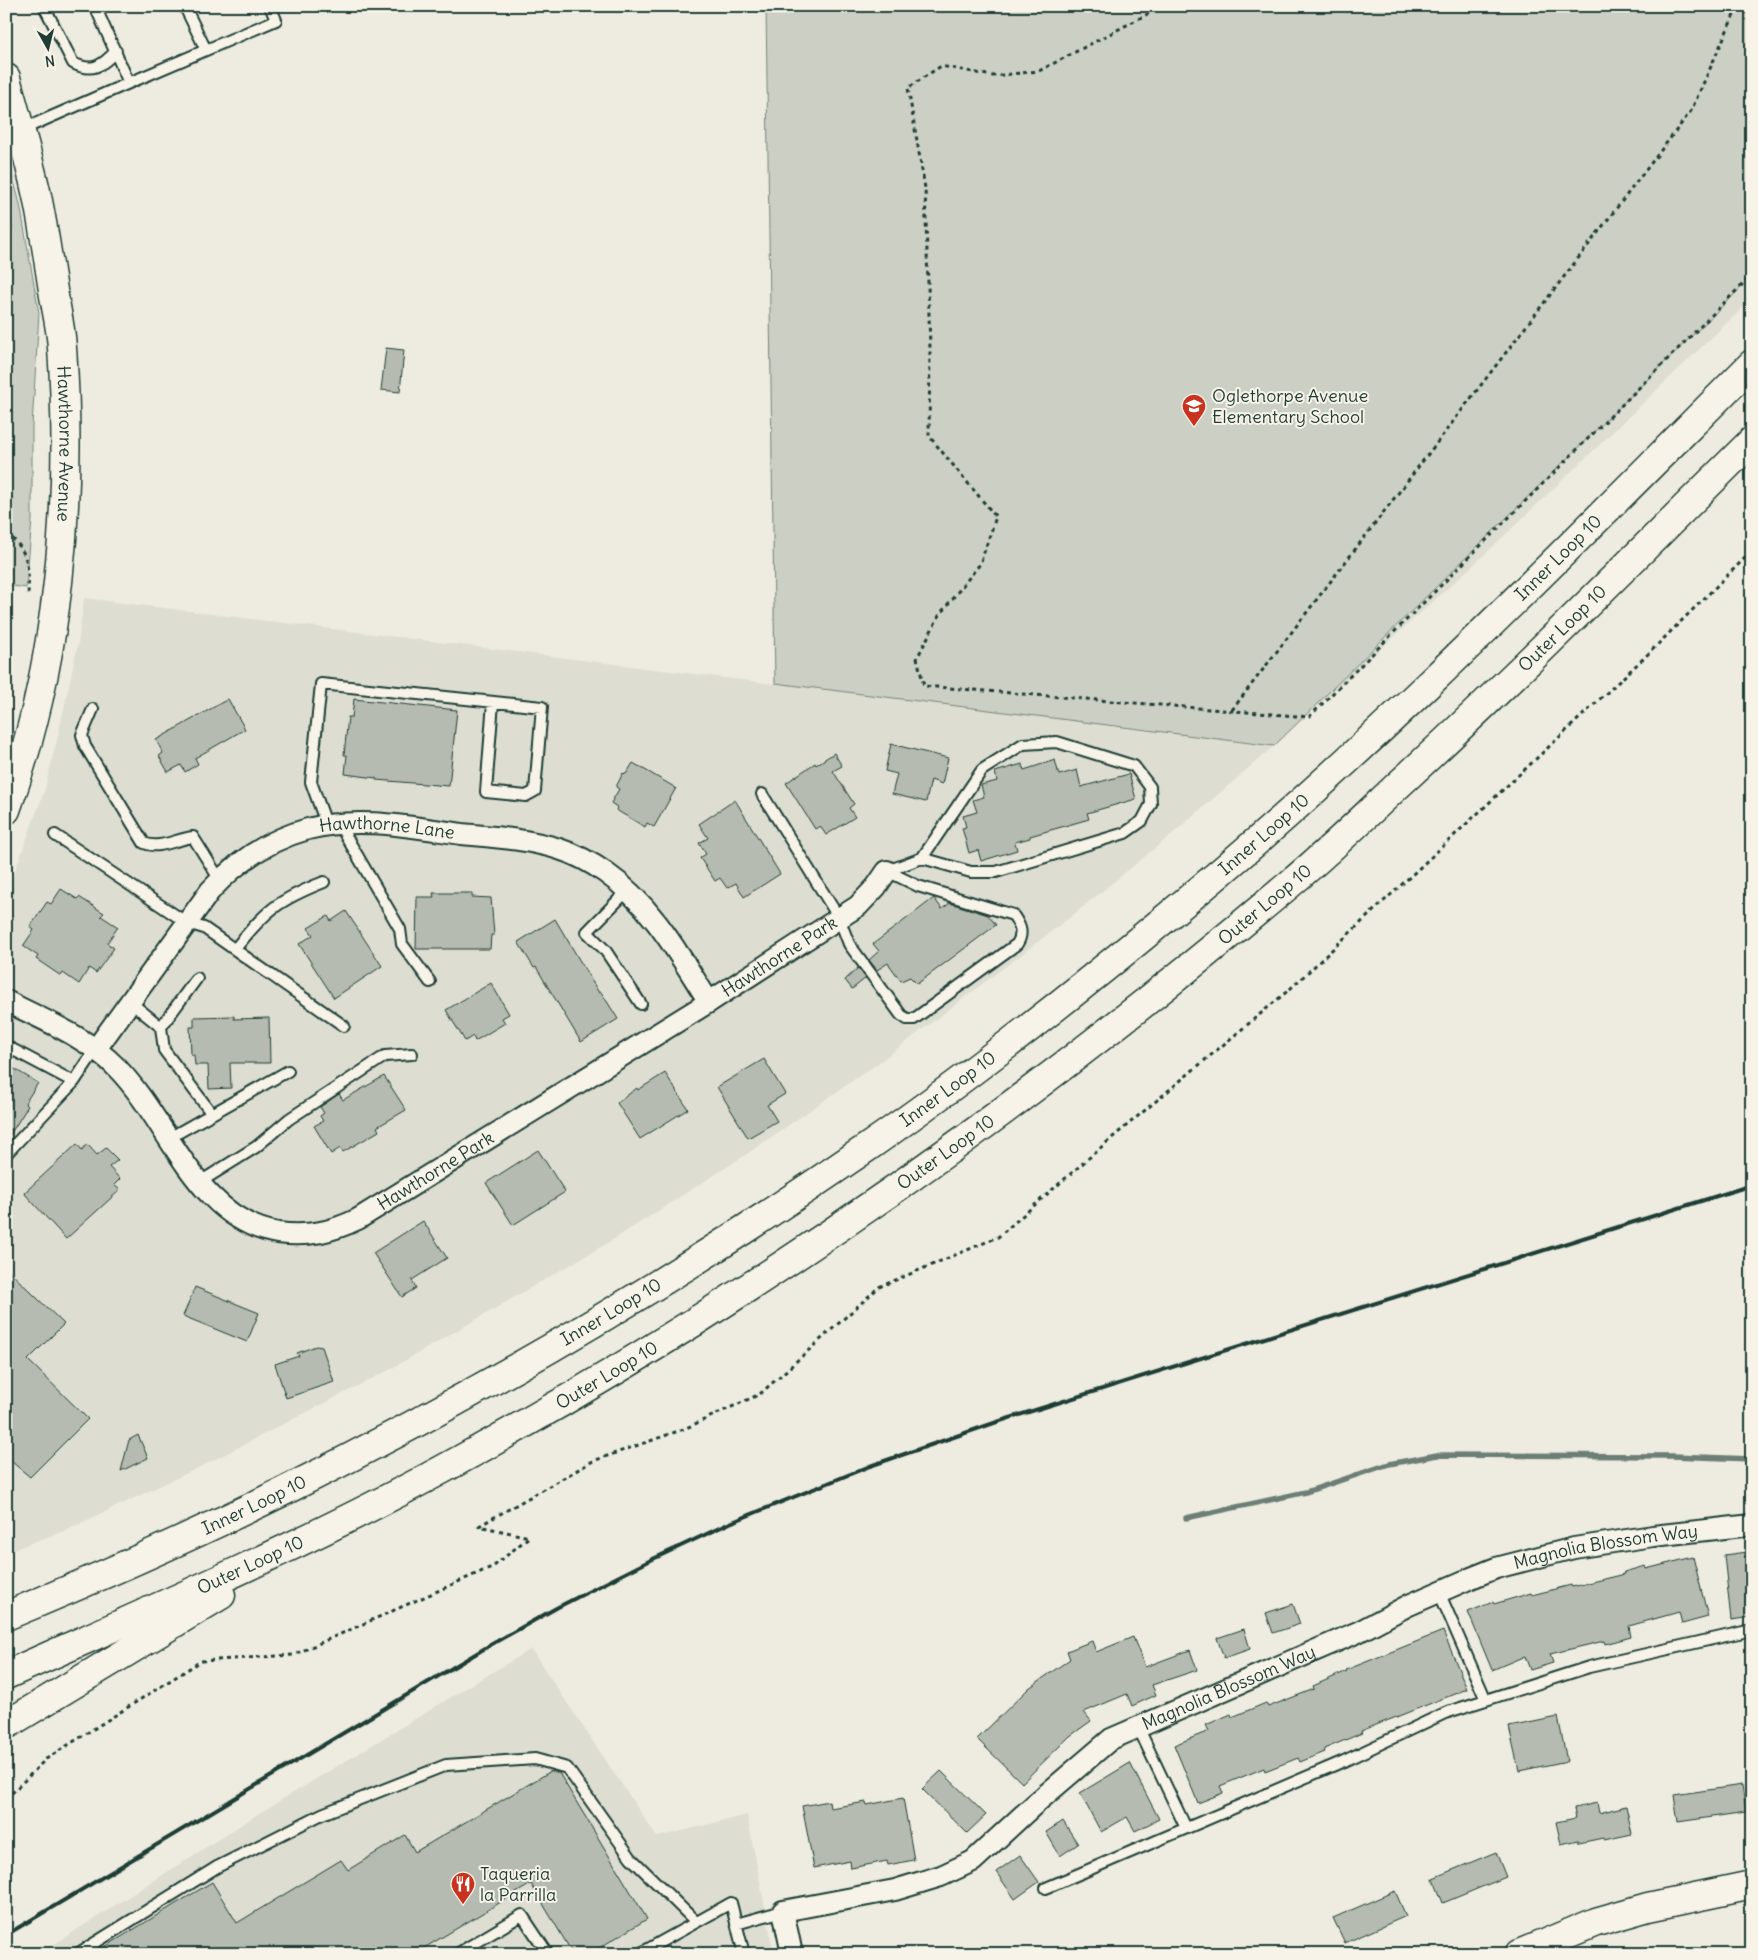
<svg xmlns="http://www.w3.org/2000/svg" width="1758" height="1960" viewBox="0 0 1758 1960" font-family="Delius,sans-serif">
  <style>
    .built { fill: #ddddd2 }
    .green { fill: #cccfc4; stroke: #76867c }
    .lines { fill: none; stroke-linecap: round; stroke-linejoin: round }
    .stream { stroke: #6c7e74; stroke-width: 5.5 }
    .building { fill: #b5bbb0; stroke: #1f3d34 }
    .lane-casing { stroke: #1f3d34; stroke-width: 14 }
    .street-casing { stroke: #1f3d34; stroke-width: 24 }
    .secondary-casing { stroke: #1f3d34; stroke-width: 31 }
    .highway-casing { stroke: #1f3d34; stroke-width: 31 }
    .path { stroke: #1f3d34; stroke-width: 3; stroke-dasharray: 4 4; stroke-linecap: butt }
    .lane { stroke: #f7f3e8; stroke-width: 10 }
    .street { stroke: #f7f3e8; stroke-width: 20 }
    .secondary { stroke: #f7f3e8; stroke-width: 28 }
    .highway { stroke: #f7f3e8; stroke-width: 28 }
    .rail { stroke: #1f3d34; stroke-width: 4 }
    .labels { text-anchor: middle; stroke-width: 4; stroke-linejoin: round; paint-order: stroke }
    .poi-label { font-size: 18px; fill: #1f3d34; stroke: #f7f3e8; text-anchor: start }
    .street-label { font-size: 18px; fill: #1f3d34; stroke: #f7f3e8 }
  </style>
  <rect width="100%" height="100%" fill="#eeece1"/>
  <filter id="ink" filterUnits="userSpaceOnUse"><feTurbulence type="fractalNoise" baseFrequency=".02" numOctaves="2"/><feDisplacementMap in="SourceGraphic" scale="10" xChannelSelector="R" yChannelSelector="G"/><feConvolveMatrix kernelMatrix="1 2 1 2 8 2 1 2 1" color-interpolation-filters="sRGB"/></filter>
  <g filter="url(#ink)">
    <path class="built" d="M766,6H1752V299L1483,556L1274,746L1170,836L1073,915L881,1061L744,1156L611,1241L389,1370L198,1468L64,1531L6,1552V895L44,792L57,740L78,644L84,598L774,684Z
      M531,1649L657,1837L747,1815L774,1954H39L258,1814Z"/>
    <path class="green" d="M766,6H1752V277L1274,746L775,683Z
      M6,151L20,204L39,313L32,426V520L26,588L6,585Z"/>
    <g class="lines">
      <path class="stream" d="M1186,1518L1306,1492L1389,1464L1437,1455L1672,1456L1752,1459"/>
    </g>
    <path class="building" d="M386,348L404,350L400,392L381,390Z
      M228,699L245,729L195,758L198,764L185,772L181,765L168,772L159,756L163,753L156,740Z
      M354,699L457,710L449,786L376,780V778L345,774L347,755H344L348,717H352Z
      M891,744L948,758L942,784L931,780L926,802L892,794L897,774L885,771Z
      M834,753L842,766L833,771L854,804L849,808L855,817L826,835L820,826L815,829L786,783L815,763L816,765Z
      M1055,760L1059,775L1077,770L1081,787L1129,774L1136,799L1087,813L1089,819L1030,836V838L1015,842L1017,850L981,861L978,850L969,853L962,828L966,827L963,816L977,812L973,800L984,797L981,785L997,781L995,772L1022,764L1024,770Z
      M633,763L676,788L654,827L647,823L645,827L616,810L617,807L611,803L619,789L616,787L623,773L626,774Z
      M735,800L780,874L744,897L736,883L727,888L720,878L715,881L700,858L706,854L699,843L708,838L699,824Z
      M61,889L77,899L79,897L104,913L101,916L118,927L107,943L114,948L96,973L89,968L79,984L63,973L61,976L36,959L38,956L23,946L34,930L30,927L47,902L51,904Z
      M433,893H472V897L491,898L494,935H491L490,949H416L417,897H434Z
      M934,898L942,909L950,903L988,915L996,925L917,984L910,977L901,981L888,963L877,970L869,960L879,951L873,944Z
      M346,911L382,966L334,998L299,944L313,935L308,928L328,916L331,921Z
      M555,919L599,993L601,992L618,1019L581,1042L536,967L534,968L518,942Z
      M858,968L866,978L852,989L845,980Z
      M491,983L509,1014L502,1018L505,1023L475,1041L473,1036L465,1041L446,1010Z
      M234,1016V1019L269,1018L270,1063H230L231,1088L209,1089L208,1065H195L194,1055H191L190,1027H194V1017Z
      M764,1059L785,1094L767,1105L777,1121L748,1138L717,1087Z
      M6,1064L38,1083L25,1103L28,1106L6,1141Z
      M665,1073L688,1109L640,1139L617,1103L637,1088L638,1090Z
      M384,1076L406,1110L377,1127L379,1131L343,1152L340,1148L331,1154L314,1126L323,1121L320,1116L324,1113L320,1107L339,1094L343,1100Z
      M77,1144L82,1150L87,1144L97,1155L106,1148L118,1160L109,1167L120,1179L114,1185L120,1190L66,1239L24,1193Z
      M538,1150L565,1192L513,1225L486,1183Z
      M423,1221L447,1258L412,1280L416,1288L402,1297L373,1253Z
      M6,1268L64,1324L28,1360L88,1419L30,1477L6,1457Z
      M195,1287L259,1313L247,1342L183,1316Z
      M316,1346L322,1347L334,1382L286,1398L275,1364L299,1356L297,1353Z
      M138,1435L148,1458L121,1471L129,1440Z
      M1746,1552L1752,1617L1731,1620L1724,1555Z
      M1693,1557L1708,1617L1682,1624L1679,1612L1629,1626L1631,1637L1605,1644L1604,1641L1550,1654L1553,1663L1530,1670L1525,1656L1492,1670L1468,1612L1493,1602L1494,1604L1531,1593L1532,1595L1571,1585L1572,1587L1625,1574L1624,1572L1645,1566L1646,1569Z
      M1293,1604L1300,1624L1273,1633L1266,1613Z
      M1244,1629L1250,1649L1224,1658L1217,1638Z
      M1443,1631L1467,1689L1361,1731L1362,1733L1324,1749L1325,1752L1300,1762L1298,1758L1265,1771L1264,1768L1220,1786L1223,1793L1198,1803L1174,1745L1209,1731L1206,1725L1231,1714L1232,1717L1266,1703L1268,1707L1314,1689L1313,1686L1347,1671L1346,1670Z
      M1133,1637L1145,1667L1190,1650L1197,1670L1152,1685L1156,1695L1132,1706L1127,1694L1084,1712L1091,1721L1070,1736L1022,1783L977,1739L1029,1688L1070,1659L1067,1651L1092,1641L1096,1652Z
      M1558,1717L1567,1761L1519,1771L1509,1727Z
      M1130,1763L1159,1819L1135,1831L1127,1817L1101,1832L1080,1793Z
      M551,1771L559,1773L647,1919L589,1954H573L531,1884L414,1954H93L212,1882L237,1923L341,1860L348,1870L405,1835L415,1852Z
      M941,1771L986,1815L967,1833L922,1789Z
      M1742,1785L1746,1812L1678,1822L1674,1795Z
      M903,1798L914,1860L888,1865L887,1861L851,1868L850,1861L814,1868L802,1806L829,1801L830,1808L866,1802L867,1805Z
      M1597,1803L1599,1813L1626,1806L1632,1834L1604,1840L1603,1838L1579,1843V1840L1561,1844L1556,1822L1576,1818L1574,1808Z
      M1063,1821L1078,1844L1060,1856L1046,1832Z
      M1496,1852L1506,1877L1443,1903L1433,1878Z
      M1020,1855L1039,1882L1015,1899L996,1872Z
      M1395,1891L1406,1916L1345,1943L1333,1918Z"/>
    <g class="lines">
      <defs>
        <path id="lane" d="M44,6L73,63C92,73 102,66 116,51
          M187,6L185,7L206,50
          M129,83L276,20L270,6
          M21,130L129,83L95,6
          M93,709L82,735L85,746L144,843C159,850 176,839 193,837L220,880
          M762,794L839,918L849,944L901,1015L907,1019H914L1017,944C1024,933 1020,925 1013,915L918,886L887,871
          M339,824L400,929L402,944L430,982
          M327,826L311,782L321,684L542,707L535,791L526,796L486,792L493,702
          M55,835L187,923L204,928L344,1026
          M887,871L922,858L971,872H996L1125,833L1142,821L1151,804L1150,787L1134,766L1057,742L1023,744L982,770L922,858
          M628,890L587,932L605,950L641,1004
          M235,949C265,911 278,900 324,882
          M197,978L161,1027L164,1050L212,1114
          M130,1002L161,1027
          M6,1046L74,1082
          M169,1138L288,1071
          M6,1154L74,1082L96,1049
          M200,1182L256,1147L289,1119L385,1056L412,1054
          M1439,1592L1486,1700
          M1138,1727L1186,1828
          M1046,1888L1344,1761L1445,1713L1589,1667L1752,1630
          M736,1924L783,1911
          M77,1954L217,1867L322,1814L446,1765L535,1759L567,1768L631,1858L696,1922
          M457,1954L522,1915L548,1954
          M639,1954L731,1903L744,1954"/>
        <g id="street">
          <path id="s1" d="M6,1001C43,1020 87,1037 116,1067C169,1120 196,1220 278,1233C308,1237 331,1232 358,1219L709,1002L858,906L876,887L887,871"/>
          <path id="s2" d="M96,1049L210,891C237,861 268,840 308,829C358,816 411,827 462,834C494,837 527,839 559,849C575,854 592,863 606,873C652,905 679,955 709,1002"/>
          <path id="s3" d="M792,1954L783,1911L895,1890L941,1876L973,1861L1035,1804L1111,1739L1358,1632L1409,1605L1471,1578L1496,1568L1574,1548L1653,1536L1752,1525"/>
        </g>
        <g id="secondary">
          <path id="s4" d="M6,78C17,120 31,163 39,206C44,232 48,258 52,284C55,305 61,327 62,348C73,502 59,665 6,810"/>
          <path d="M1519,1954L1596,1922L1648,1907L1752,1885"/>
        </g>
        <g id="highway">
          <path id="s5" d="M6,1616C100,1577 193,1536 284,1491C484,1392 681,1276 865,1149C969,1077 1069,998 1167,917C1375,747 1562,554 1752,364"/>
          <path id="s6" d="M6,1675C158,1607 311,1542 456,1462C754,1299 1032,1102 1291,883C1327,853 1361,820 1395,788C1517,676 1634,558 1752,441"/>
          <path d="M6,1725L221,1595"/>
        </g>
      </defs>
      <use href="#lane" class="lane-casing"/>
      <use href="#street" class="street-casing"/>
      <use href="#secondary" class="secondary-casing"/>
      <use href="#highway" class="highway-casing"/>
      <path class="path" d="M1163,6L1039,71L993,76L941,66L908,88L925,188L930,348L929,436L996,517L980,564L940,614L917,658L924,686L1309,717L1752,275
        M6,195L12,226L6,243
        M6,533C30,550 29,571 28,597
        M1232,710L1691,111L1738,6
        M6,1799L46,1759L201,1661L293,1655L494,1566L529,1537L479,1526L593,1461L684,1429L760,1394L879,1287L998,1237L1113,1137L1290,989L1646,656L1752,551"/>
      <use href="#lane" class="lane"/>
      <use href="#street" class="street"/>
      <use href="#secondary" class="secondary"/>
      <use href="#highway" class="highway"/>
      <path class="rail" d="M6,1935L492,1644L558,1607L653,1559L730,1523L870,1466L997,1422L1752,1185"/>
    </g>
  </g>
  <defs>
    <symbol id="school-pin" viewBox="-11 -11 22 30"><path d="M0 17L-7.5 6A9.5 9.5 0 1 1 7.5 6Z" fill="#c8321e" stroke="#f7f3e8"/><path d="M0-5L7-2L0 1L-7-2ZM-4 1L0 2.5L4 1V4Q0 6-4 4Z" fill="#fff"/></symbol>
    <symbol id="restaurant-pin" viewBox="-11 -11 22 30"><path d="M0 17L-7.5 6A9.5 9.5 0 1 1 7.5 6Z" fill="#c8321e" stroke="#f7f3e8"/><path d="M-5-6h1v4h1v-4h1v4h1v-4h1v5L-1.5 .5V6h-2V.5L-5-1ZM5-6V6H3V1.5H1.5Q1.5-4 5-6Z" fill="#fff"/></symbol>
  </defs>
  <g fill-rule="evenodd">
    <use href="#school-pin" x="1180" y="392" width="28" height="38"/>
    <use href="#restaurant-pin" x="449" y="1870" width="28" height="38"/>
  </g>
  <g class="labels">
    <g class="poi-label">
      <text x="1212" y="402">Oglethorpe Avenue<tspan x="1212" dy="21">Elementary School</tspan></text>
      <text x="480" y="1880">Taqueria<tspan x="480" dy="21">la Parrilla</tspan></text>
    </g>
    <g class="street-label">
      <text dy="6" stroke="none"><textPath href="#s4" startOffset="372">Hawthorne Avenue</textPath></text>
      <text dy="6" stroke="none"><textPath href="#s5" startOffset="1892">Inner Loop 10</textPath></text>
      <text dy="6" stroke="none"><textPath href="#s6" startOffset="1888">Outer Loop 10</textPath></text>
      <text dy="6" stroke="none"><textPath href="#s2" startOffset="392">Hawthorne Lane</textPath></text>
      <text dy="6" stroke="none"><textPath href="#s5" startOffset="1488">Inner Loop 10</textPath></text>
      <text dy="6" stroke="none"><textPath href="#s6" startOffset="1482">Outer Loop 10</textPath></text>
      <text dy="6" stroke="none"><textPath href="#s1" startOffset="946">Hawthorne Park</textPath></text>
      <text dy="6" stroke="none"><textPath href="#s5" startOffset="1082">Inner Loop 10</textPath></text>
      <text dy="6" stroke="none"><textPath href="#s6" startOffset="1078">Outer Loop 10</textPath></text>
      <text dy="6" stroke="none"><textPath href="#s1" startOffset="541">Hawthorne Park</textPath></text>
      <text dy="6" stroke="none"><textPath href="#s5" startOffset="678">Inner Loop 10</textPath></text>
      <text dy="6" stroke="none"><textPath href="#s6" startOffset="672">Outer Loop 10</textPath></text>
      <text dy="6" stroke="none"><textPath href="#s5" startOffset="272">Inner Loop 10</textPath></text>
      <text dy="6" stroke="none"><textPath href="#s3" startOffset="959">Magnolia Blossom Way</textPath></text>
      <text dy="6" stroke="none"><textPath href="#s6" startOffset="268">Outer Loop 10</textPath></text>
      <text dy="6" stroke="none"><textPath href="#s3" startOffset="554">Magnolia Blossom Way</textPath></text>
    </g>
  </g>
  <rect width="1758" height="1960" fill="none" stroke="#f7f3e8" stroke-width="25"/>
  <rect x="12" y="12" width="1733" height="1935" fill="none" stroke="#1f3d34" stroke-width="2" filter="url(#ink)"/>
  <g transform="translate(48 48) rotate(172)" stroke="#f7f3e8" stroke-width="4" paint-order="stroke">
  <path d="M0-4L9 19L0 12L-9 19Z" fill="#1f3d34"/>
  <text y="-8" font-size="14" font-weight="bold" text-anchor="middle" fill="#1f3d34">N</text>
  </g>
</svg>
